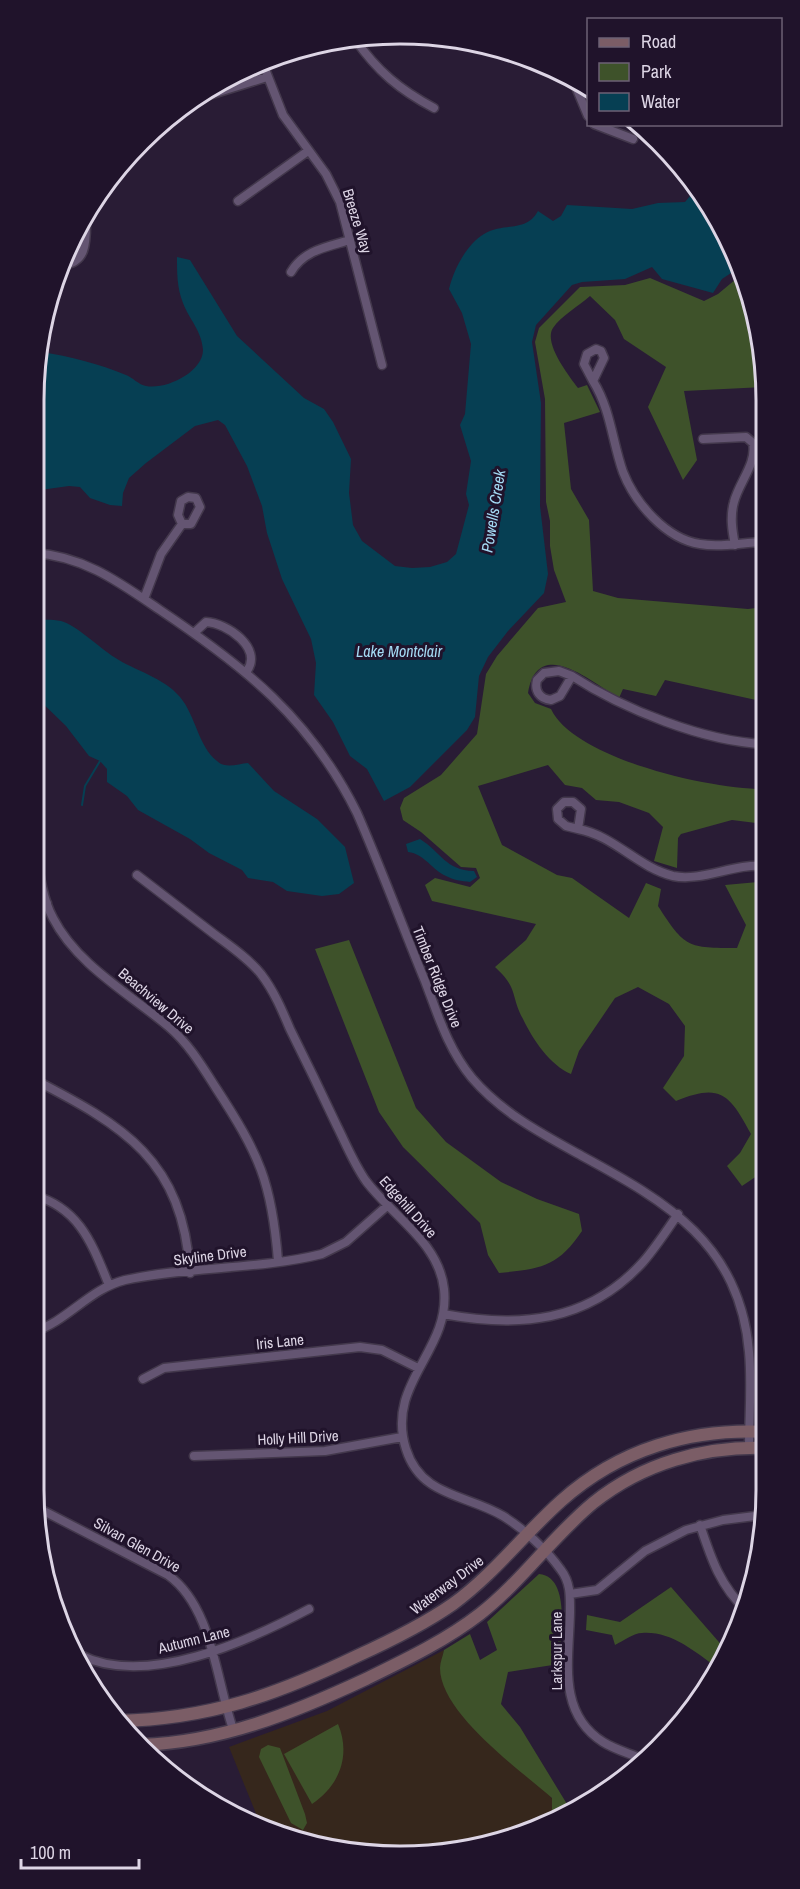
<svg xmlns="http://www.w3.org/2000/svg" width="800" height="1889" viewBox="0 0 800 1889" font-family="'Archivo Narrow',sans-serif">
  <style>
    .education { fill: #36271c }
    .green { fill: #3e522a }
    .water { fill: #063f53 }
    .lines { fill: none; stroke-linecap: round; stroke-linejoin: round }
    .stream { stroke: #063f53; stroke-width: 2 }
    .street-casing { stroke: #43384c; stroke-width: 11 }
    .secondary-casing { stroke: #43384c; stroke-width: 15 }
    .street { stroke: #645572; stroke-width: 8 }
    .secondary { stroke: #7b5d66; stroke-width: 12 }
    .labels { text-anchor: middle; stroke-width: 6; stroke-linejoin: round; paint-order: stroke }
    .street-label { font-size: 15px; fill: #ddd5e5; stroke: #20132b }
    .water-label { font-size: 16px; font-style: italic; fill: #a4daf4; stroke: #20132b }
    .rim { fill: none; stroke: #ddd5e5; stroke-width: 3 }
  </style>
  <rect width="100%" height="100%" fill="#291c35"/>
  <path class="education" d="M444,1650L440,1669L534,1775L564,1814L472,1849L352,1853L259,1821L229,1747L327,1711Z"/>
  <path class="green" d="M650,278L704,301L718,294L736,279L745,280L764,352V387L684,391L697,460L683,480L648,407L666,367L624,339L615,320L590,296C579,306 561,316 553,328C543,343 569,376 578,388L587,385L600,412L564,423L571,489L589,520L593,591L618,598L748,609L765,607V702L665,680L656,696L623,689L619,698C591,682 538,635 528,693L535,703L551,709C574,759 713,790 765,789V824L732,820L681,834L678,838L677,868L654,861L663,827L649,813L619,802L596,800L582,788L565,785L548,765L478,786L502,845L557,875L572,878L629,918L646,883L661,889L658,906C685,948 688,948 737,948L746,925L725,885L758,882L761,911L765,914L766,994L762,1008L766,1012V1170L742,1186L727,1166L740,1153L751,1134C730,1095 721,1082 676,1101L663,1088L684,1056L685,1026L669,1004L638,987L615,998L579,1051L571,1074C550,1065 533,1040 523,1019C510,995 519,989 495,967L526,940L536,924L432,901L425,885L435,878L470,887L480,878L476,868L461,867L421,832L403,820L400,808L404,798L441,775L477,734L486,674L497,656L538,608L566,602L554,570L550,546V521L546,502L545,399L535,342L539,328L580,287L625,285Z
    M349,940L416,1108L446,1142L501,1182L537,1199L579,1214L582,1231C558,1267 540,1269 499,1273L488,1255L480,1223L403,1147L379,1112L315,949Z
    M539,1574C572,1577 560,1640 559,1664L508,1672L501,1704L520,1727L570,1809V1812L552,1819V1798C520,1770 440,1713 440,1668C440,1662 443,1656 444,1650L470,1634L480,1660L497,1650L487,1622Z
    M671,1587L725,1649L716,1667C694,1651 671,1631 642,1633C634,1633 623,1641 615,1645L612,1635L586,1630L587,1615L620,1622Z
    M338,1724C351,1755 340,1785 312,1804L284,1754Z
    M268,1745L280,1748L305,1814L307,1823L303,1830L291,1823L259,1757L261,1749Z"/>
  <path class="water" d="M696,189L739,259L743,276L731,273L722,279L713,293L662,279L652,267L625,279L582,282L572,285L536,325L532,342L541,403L540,506L548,574L544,593L508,631L488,657L479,676L475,717L467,730L410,787L384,801L367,769L350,756L333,722L314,695L316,663L311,639L282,579L267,533L262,506L247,466L225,425L218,420L195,426L146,463L129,478L123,493L122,506L110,505L90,498L80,487L69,486L33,491V400L41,352C70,356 99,364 126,375C132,377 139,385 146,386C166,390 203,372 203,350C202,331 189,319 183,303C177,288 177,273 177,257L190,260L237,336L304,398L324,409L333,422L351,459L349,493L353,525L362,541L395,566L412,568L430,567L447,562L456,554L469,505L466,494L471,461L460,425L465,414L471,344L462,313L449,289C454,269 466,245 484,234C504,222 526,233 538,211L553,221L561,216L567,205L632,209L658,203L685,202Z
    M33,619C42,620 52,619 61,621C76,625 100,648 114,657C135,671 163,677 180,697C196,716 198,746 217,761C225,769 238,764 248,763L274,791L317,819L345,847L354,883L339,894L322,896L287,891L273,882L248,878L242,870L209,853L190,839L138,810L127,796L107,782V769L100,761L89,756L66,726L33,694Z
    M420,839C442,853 445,870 474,871L477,877L470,882C462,881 453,880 446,876C432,870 425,854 408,852L406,844Z"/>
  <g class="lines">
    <path class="stream" d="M82,805L85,786L100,761"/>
    <defs>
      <path id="street" d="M355,39C377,71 400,90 434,108
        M263,64L283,115L326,174L340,202L382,365
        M573,80L588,116
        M206,96L267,77
        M594,124L633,139
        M238,201L308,151
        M62,265C86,263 86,243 86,224
        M291,272C304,250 327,247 350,240
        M596,349L601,351L604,358L593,381L584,364L587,354Z
        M593,381C611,410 612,441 623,472C635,503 666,539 700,544C722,548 743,542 764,542
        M703,439L746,437L753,443C757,464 739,482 734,502C730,516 732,530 735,545
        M33,553C84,556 119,582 160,610C245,667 310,718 357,813C381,868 402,925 425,981C438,1015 448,1049 472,1078C502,1113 542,1134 582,1156C667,1202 740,1244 749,1352C752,1384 749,1416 749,1447
        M144,599L161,554L182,524L178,515L181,501L188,497L196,498L200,507L191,524H182
        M194,633L206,622C227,623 263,648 247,671
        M559,671L572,676L560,696L551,700C540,699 534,691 537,680L544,673Z
        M572,676C623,709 705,742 765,744
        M564,802H573L581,809L578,829L566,826L558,819L557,809Z
        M578,829C615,836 637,867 673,876C702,882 734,863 765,866
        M33,834C38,861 40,894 53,918C77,965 130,994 169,1027C189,1044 202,1066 216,1088C259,1154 272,1182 278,1261
        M137,875C163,895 188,914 214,934C230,946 248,958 261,974C274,991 282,1010 290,1029C306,1061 322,1094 337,1126C346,1144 354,1164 366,1181C392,1216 439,1242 444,1289C451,1351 385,1383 406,1449C421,1497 466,1494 503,1516C524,1529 547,1550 561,1570C571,1583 570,1598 570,1613C569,1660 557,1713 603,1742C614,1749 628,1753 640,1758
        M33,907L47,903
        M33,1079C124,1126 183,1160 190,1273
        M33,1195C80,1208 92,1244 109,1285
        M443,1314C518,1328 588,1323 643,1262C656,1247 667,1230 678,1214
        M33,1332C68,1321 89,1289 125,1280C189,1266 258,1270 322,1254L346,1242L388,1205
        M143,1379L164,1368L360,1347L382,1350L418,1368
        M194,1456L325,1451L402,1437
        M36,1507L168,1575C213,1607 216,1682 234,1732
        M700,1525C711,1558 720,1586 746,1610
        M570,1594L597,1590L645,1551L686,1530L723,1520L763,1515
        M80,1655C147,1688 248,1641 309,1609"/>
      <path id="secondary" d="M118,1721C209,1719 276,1695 357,1656C390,1641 423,1625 453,1604C494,1574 524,1534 561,1501C619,1449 691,1428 767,1432
        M141,1745C222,1742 293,1713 366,1679C405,1660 445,1641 480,1614C522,1581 552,1537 593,1503C643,1463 704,1446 767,1448"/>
    </defs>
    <use href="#street" class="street-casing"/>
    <use href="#secondary" class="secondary-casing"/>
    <use href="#street" class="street"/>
    <use href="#secondary" class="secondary"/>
  </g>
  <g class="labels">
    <g class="street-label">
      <text transform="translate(357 221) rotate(73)" y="5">Breeze Way</text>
      <text transform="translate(437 977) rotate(68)" y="5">Timber Ridge Drive</text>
      <text transform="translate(156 1001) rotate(40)" y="5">Beachview Drive</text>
      <text transform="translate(408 1207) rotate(48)" y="5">Edgehill Drive</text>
      <text transform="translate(210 1256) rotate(-7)" y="5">Skyline Drive</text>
      <text transform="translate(280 1342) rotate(-6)" y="5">Iris Lane</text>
      <text transform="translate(298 1438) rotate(-3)" y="5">Holly Hill Drive</text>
      <text transform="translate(137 1545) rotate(29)" y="5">Silvan Glen Drive</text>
      <text transform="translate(447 1585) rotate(-37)" y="5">Waterway Drive</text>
      <text transform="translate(194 1640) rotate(-14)" y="5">Autumn Lane</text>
      <text transform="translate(557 1651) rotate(-90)" y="5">Larkspur Lane</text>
    </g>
    <g class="water-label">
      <text transform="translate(493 511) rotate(-81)" y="6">Powells Creek</text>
      <text x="399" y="657">Lake Montclair</text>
    </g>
  </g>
  <path d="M0 0H800V1889H0ZM400 44H400A356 356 0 0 1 756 400V1490A356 356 0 0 1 400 1846H400A356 356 0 0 1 44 1490V400A356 356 0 0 1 400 44Z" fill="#20132b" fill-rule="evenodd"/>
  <path class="rim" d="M400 44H400A356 356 0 0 1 756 400V1490A356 356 0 0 1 400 1846H400A356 356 0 0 1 44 1490V400A356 356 0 0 1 400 44Z"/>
  <rect x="587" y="18" width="195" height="108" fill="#20132b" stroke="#6c6175" stroke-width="1.5"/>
  <rect x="599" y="38" width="30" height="9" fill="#7b5d66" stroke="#6c6175" stroke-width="1.5"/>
  <text x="641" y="48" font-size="18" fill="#ddd5e5">Road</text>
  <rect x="599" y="63" width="30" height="18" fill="#3e522a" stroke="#6c6175" stroke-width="1.5"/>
  <text x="641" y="78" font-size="18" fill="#ddd5e5">Park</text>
  <rect x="599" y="93" width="30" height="18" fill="#063f53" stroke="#6c6175" stroke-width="1.5"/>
  <text x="641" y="108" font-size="18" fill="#ddd5e5">Water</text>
  <path d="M21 1859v9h118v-9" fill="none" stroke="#ddd5e5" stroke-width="3"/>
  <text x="30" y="1859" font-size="18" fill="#ddd5e5" stroke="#20132b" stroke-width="4.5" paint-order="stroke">100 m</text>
</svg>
